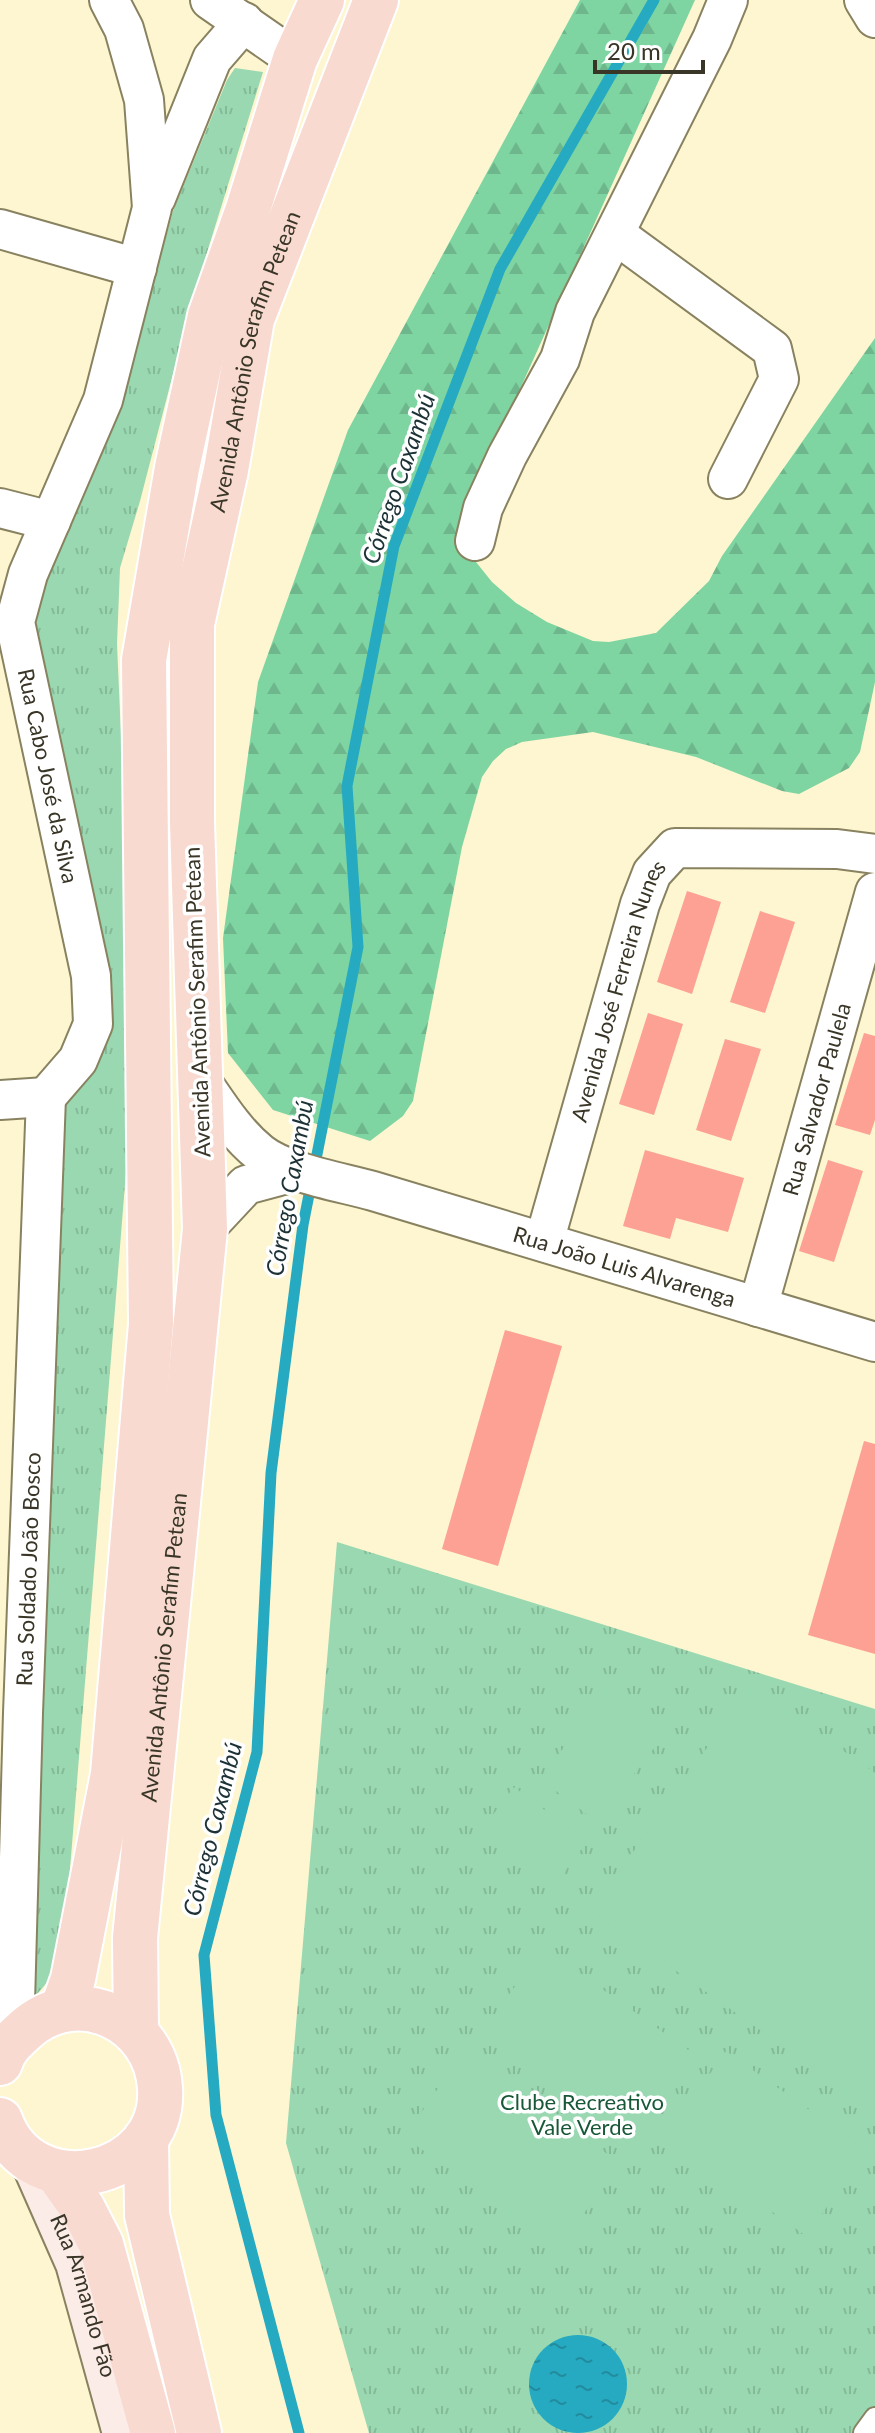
<svg xmlns="http://www.w3.org/2000/svg" width="875" height="2433" viewBox="0 0 875 2433" font-family="Lato,sans-serif">
  <style>
    .grass { fill: url(#grass-tufts) }
    .forest { fill: url(#forest-firs) }
    .garden { fill: #99d8b1 }
    .water { fill: url(#water-ripples) }
    .lines { fill: none; stroke-linecap: round; stroke-linejoin: round }
    .stream { stroke: #26aac1; stroke-width: 11 }
    .building { fill: #fca193 }
    .service-casing { stroke: #898260; stroke-width: 24 }
    .minor-casing { stroke: #898260; stroke-width: 42 }
    .secondary-casing { stroke: #898260; stroke-width: 48 }
    .primary-casing { stroke: #fff; stroke-width: 48 }
    .service { stroke: #fff; stroke-width: 20 }
    .minor { stroke: #fff; stroke-width: 38 }
    .secondary { stroke: #fcece8; stroke-width: 44 }
    .primary { stroke: #f8dad1; stroke-width: 44 }
    .labels { text-anchor: middle; stroke-width: 7; stroke-linejoin: round; paint-order: stroke }
    .street-label { font-size: 22px; fill: #393627; stroke: #fff }
    .park-label { font-size: 22px; fill: #175837; stroke: #fff }
    .water-label { font-size: 24px; font-style: italic; fill: #1d3237; stroke: #fff }
  </style>
  <defs>
    <pattern id="grass-tufts" width="24" height="20" patternUnits="userSpaceOnUse" patternTransform="scale(2)"><rect width="24" height="20" fill="#99d8b1"/><path d="M3 7l-1-3M5 7V3M7 7l1-3M15 17l-1-3M17 17v-4M19 17l1-3" fill="none" stroke="#85ba98"/></pattern>
    <pattern id="forest-firs" width="22" height="20" patternUnits="userSpaceOnUse" patternTransform="scale(2)"><rect width="22" height="20" fill="#7ed5a2"/><path d="M5 1l3.5 6h-7zM16 11l3.5 6h-7z" fill="#6eb78c"/></pattern>
    <pattern id="water-ripples" width="26" height="14" patternUnits="userSpaceOnUse" patternTransform="scale(2)"><rect width="26" height="14" fill="#26aac1"/><path d="M2 4q2-2 4 0t4 0M15 11q2-2 4 0t4 0" fill="none" stroke="#228b9d"/></pattern>
  </defs>
  <rect width="100%" height="100%" fill="#fdf6d0"/>
  <path class="grass" d="M235,68L263,72L192,301L140,501L120,568L117,644L129,917L130,1122L66,1919L50,1979L26,2007L58,1116L92,1064L105,978L36,622L45,581L121,402L173,211L227,80Z
    M337,1542L875,1709V2433H369L286,2143Z"/>
  <path class="forest" d="M580,0H695L467,507L472,557L492,582L516,603L547,622L593,641L609,642L656,633L709,581L722,556L875,338V682L860,752L849,768L799,794L782,791L696,757L593,732L522,742L506,749L493,761L482,777L462,847L413,1101L403,1116L370,1141L273,1110L228,1053L223,938L258,682L348,430Z"/>
  <path class="garden" d="M751,1686L875,1773V2111L591,1911Z
    M609,1687L667,1731L597,1822L540,1779Z
    M514,1787L587,1842L556,1883L483,1828Z
    M543,1947L698,2057L639,2141L483,2031Z
    M726,2051L867,2151L806,2236L666,2136Z
    M463,2053L620,2163L560,2247L404,2137Z"/>
  <path class="water" d="M529 2384a49 49 0 1 1 98 0a49 49 0 1 1-98 0Z"/>
  <g class="lines">
    <path class="stream" d="M299,2433L216,2115L204,1955L257,1752L271,1473L303,1225L358,947L347,786L394,546L500,269L654,0"/>
  </g>
  <path class="building" d="M687,891L721,902L692,994L657,982Z
    M760,911L795,922L765,1013L730,1002Z
    M648,1013L683,1024L654,1115L619,1104Z
    M864,1033L875,1036V1120L870,1135L835,1125Z
    M725,1039L761,1049L731,1141L696,1130Z
    M645,1150L744,1178L728,1232L676,1218L670,1239L623,1226Z
    M828,1160L863,1171L834,1262L799,1251Z
    M505,1330L562,1346L498,1566L442,1549Z
    M864,1441L875,1444V1654L808,1635Z"/>
  <g class="lines">
    <defs>
      <path id="service" d="M864,2433L875,2418"/>
      <g id="minor">
        <path d="M210,0L295,59"/>
        <path d="M864,0L875,18"/>
        <path d="M156,198L212,59L244,22"/>
        <path d="M0,229L137,268"/>
        <path d="M615,234L772,349L779,379L728,479"/>
        <path d="M0,508L51,521"/>
        <path d="M475,541L483,508L507,456L560,359L575,312L712,39L728,0"/>
        <path id="s1" d="M200,1079C218,1105 235,1133 260,1153C285,1173 341,1182 373,1191L875,1342"/>
        <path d="M46,1097L78,1060L93,1024L91,976L15,622L28,574L103,400L152,208L144,100L124,29L109,0"/>
        <path d="M0,1100L46,1097"/>
        <path d="M205,1229L246,1185L298,1171"/>
        <path id="s2" d="M544,1242L640,904L652,873L675,848L837,849L875,854"/>
        <path id="s3" d="M758,1307L875,892"/>
        <path id="s4" d="M14,2039L23,1713L46,1097"/>
      </g>
      <g id="secondary">
        <path id="s5" d="M34,2163L78,2263L125,2433"/>
      </g>
      <g id="primary">
        <path d="M62,2010L73,1979L113,1774L151,1324L144,660L177,468L210,316L248,209L295,59L322,0"/>
        <path id="s6" d="M136,2030L135,1938L205,1229L192,822V624L226,470L252,319L376,0"/>
        <path d="M0,2063C4,2048 15,2039 26,2029C78,1983 156,2020 160,2088C166,2179 31,2208 0,2120"/>
        <path d="M146,2138L147,2215L199,2433"/>
        <path d="M57,2172L83,2209L101,2244L153,2433"/>
      </g>
    </defs>
    <use href="#service" class="service-casing"/>
    <use href="#minor" class="minor-casing"/>
    <use href="#secondary" class="secondary-casing"/>
    <use href="#primary" class="primary-casing"/>
    <use href="#service" class="service"/>
    <use href="#minor" class="minor"/>
    <use href="#secondary" class="secondary"/>
    <use href="#primary" class="primary"/>
  </g>
  <g class="labels">
    <g class="street-label">
      <text dy="8" stroke="none"><textPath href="#s6" startOffset="1680">Avenida Antônio Serafim Petean</textPath></text>
      <text transform="translate(48 776) rotate(78)" y="8">Rua Cabo José da Silva</text>
      <text dy="8" stroke="none"><textPath href="#s2" startOffset="262">Avenida José Ferreira Nunes</textPath></text>
      <text transform="translate(197 1002) rotate(-92)" y="8">Avenida Antônio Serafim Petean</text>
      <text dy="8" stroke="none"><textPath href="#s3" startOffset="216">Rua Salvador Paulela</textPath></text>
      <text dy="8" stroke="none"><textPath href="#s1" startOffset="478">Rua João Luis Alvarenga</textPath></text>
      <text dy="8" stroke="none"><textPath href="#s4" startOffset="470">Rua Soldado João Bosco</textPath></text>
      <text dy="8" stroke="none"><textPath href="#s6" startOffset="384">Avenida Antônio Serafim Petean</textPath></text>
      <text dy="8" stroke="none"><textPath href="#s5" startOffset="142">Rua Armando Fão</textPath></text>
    </g>
    <g class="park-label">
      <text x="582" y="2110">Clube Recreativo<tspan x="582" dy="25">Vale Verde</tspan></text>
    </g>
    <g class="water-label">
      <text transform="translate(399 479) rotate(-71)" y="8">Córrego Caxambú</text>
      <text transform="translate(290 1188) rotate(-80)" y="8">Córrego Caxambú</text>
      <text transform="translate(213 1829) rotate(-76)" y="8">Córrego Caxambú</text>
    </g>
  </g>
  <path d="M595 60v12h108v-12" fill="none" stroke="#393627" stroke-width="4"/>
  <text x="607" y="60" font-size="24" fill="#393627" stroke="#ffffff" stroke-width="6" paint-order="stroke">20 m</text>
</svg>
